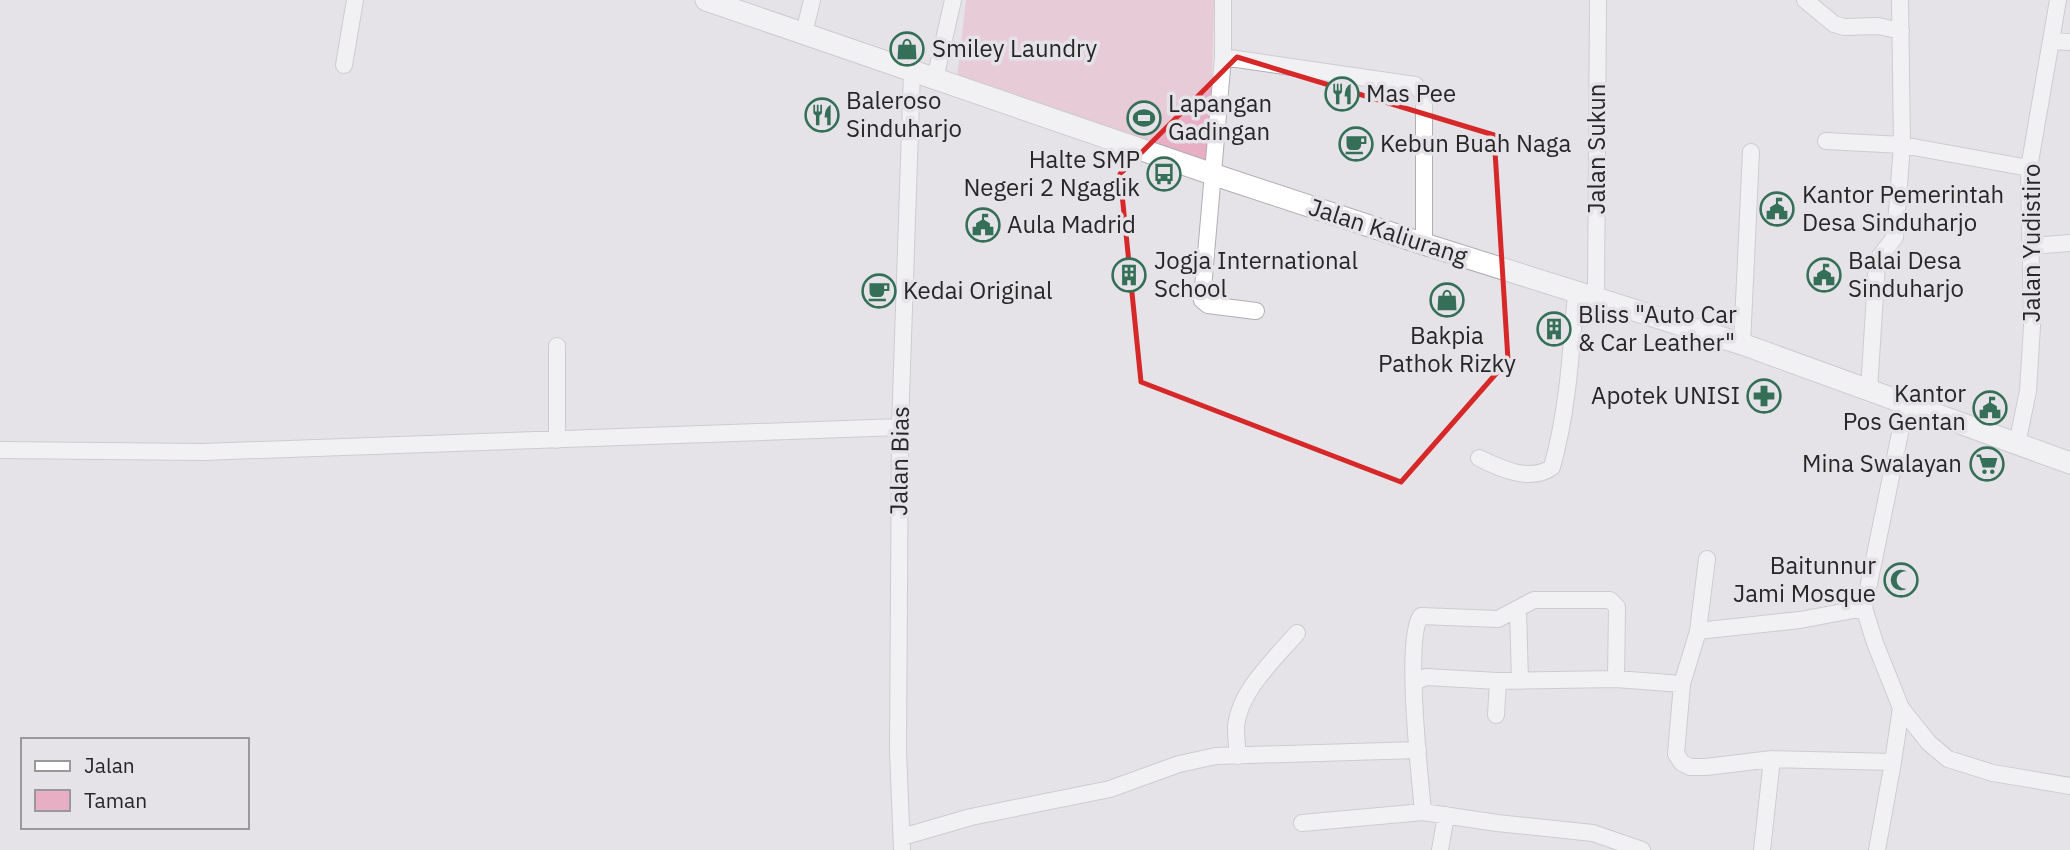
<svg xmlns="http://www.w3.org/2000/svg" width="2070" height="850" viewBox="0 0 2070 850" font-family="'IBM Plex Sans',sans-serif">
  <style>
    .green { fill: #e8aec4 }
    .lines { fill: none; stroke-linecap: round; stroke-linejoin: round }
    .minor-casing { stroke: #afaeb3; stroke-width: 18 }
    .major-casing { stroke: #afaeb3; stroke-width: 23 }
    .minor { stroke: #fff; stroke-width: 16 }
    .major { stroke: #fff; stroke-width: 21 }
    .marked { fill: none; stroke: #d62828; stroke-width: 5; stroke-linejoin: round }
    .labels { text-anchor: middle; stroke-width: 7; stroke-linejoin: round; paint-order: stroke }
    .poi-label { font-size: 24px; fill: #272728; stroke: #e5e3e8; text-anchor: start }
    .street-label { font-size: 24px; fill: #272728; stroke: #e5e3e8 }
  </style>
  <rect width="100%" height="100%" fill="#e5e3e8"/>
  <path class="green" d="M966,0H1214L1210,162L957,78Z"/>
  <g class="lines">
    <defs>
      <path id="minor" d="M1223,0V57L1202,300L1208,305L1256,311
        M1805,0L1834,24L1844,27L1878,26L1901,31
        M804,33L812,0
        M2051,41L2070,42
        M1223,57L1415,85L1423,94L1424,102V244
        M344,65L355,0
        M935,79L953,0
        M1826,141L1902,145L1900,0
        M2032,246L2070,243
        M1596,298L1598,0
        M1742,344L1751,152
        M557,346V440
        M1869,390L1877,262L1880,256L1895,237L1902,145L2029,168
        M1906,404L1864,608L1875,643L1901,708L1929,743L1948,759L1993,773L2070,786
        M2017,444L2028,391L2032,326L2029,168L2058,0
        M0,450L203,452L900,427
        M1479,458C1499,468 1531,483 1552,467C1568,410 1571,351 1576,293
        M1518,609L1520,681
        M1698,631L1707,559
        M1415,682L1426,677L1498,681L1616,679L1682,684L1676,754L1682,763L1690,767H1706L1772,759L1893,762
        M1682,684L1698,631L1800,620L1864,608
        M1496,715L1498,681
        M1238,756C1237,747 1236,737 1236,728C1238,692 1275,659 1297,633
        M1423,812C1420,778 1404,637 1421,616L1498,619L1534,600H1610L1617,607L1616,679
        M1302,823L1423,812L1497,823L1593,833L1642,850
        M902,837L971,817L1110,789L1179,764L1216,756L1418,750
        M902,850L898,751L900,427L912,71
        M1440,850L1446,815
        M1762,850L1772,759
        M1877,850L1893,762L1901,708"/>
      <path id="major" d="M706,0L1224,178L1424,244L1742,344L2070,463"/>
    </defs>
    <use href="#minor" class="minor-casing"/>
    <use href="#major" class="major-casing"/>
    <use href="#minor" class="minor"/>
    <use href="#major" class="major"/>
  </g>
  <path d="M0 0H2070V850H0ZM1237,57L1494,135L1508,360L1401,482L1141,382L1120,174Z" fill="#e5e3e8" fill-opacity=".55" fill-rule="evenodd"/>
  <path class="marked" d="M1237,57L1494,135L1508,360L1401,482L1141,382L1120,174Z"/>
  <defs>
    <symbol id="shop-ring" viewBox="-11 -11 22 22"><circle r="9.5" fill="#e5e3e8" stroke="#356f57" stroke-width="1.5"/><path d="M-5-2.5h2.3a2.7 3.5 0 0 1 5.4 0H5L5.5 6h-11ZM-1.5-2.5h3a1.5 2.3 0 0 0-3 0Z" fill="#356f57"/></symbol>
    <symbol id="restaurant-ring" viewBox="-11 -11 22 22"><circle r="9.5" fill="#e5e3e8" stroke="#356f57" stroke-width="1.5"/><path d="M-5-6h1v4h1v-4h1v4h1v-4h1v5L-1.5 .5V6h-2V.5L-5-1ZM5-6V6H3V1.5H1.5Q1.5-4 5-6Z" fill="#356f57"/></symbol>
    <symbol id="stadium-ring" viewBox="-11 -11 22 22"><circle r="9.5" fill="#e5e3e8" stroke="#356f57" stroke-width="1.5"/><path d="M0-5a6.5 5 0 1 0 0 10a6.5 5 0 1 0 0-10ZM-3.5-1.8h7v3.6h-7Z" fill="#356f57"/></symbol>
    <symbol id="cafe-ring" viewBox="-11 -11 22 22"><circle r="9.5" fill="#e5e3e8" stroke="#356f57" stroke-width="1.5"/><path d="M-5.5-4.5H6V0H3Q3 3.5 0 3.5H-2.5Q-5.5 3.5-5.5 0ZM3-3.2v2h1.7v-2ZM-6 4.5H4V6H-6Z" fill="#356f57"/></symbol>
    <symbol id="bus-ring" viewBox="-11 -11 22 22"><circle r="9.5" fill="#e5e3e8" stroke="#356f57" stroke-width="1.5"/><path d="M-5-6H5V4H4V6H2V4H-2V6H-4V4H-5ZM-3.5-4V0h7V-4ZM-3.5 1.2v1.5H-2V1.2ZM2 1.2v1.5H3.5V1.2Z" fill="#356f57"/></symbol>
    <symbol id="civic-ring" viewBox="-11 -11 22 22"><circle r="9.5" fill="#e5e3e8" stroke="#356f57" stroke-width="1.5"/><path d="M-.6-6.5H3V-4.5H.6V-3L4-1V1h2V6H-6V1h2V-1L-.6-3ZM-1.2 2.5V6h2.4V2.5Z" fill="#356f57"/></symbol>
    <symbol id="building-ring" viewBox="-11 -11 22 22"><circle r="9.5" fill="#e5e3e8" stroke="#356f57" stroke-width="1.5"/><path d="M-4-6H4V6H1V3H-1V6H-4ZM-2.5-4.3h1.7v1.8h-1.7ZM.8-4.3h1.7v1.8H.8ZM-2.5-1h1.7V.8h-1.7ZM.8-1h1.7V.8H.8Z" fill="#356f57"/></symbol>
    <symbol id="pharmacy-ring" viewBox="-11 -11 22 22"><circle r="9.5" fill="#e5e3e8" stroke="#356f57" stroke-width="1.5"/><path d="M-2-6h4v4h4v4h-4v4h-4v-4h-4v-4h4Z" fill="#356f57"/></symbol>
    <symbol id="supermarket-ring" viewBox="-11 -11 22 22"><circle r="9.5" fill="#e5e3e8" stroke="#356f57" stroke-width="1.5"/><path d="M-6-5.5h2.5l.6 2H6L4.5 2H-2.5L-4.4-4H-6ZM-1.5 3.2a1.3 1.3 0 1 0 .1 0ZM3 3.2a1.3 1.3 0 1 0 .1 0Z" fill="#356f57"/></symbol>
    <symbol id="mosque-ring" viewBox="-11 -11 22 22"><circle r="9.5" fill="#e5e3e8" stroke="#356f57" stroke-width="1.5"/><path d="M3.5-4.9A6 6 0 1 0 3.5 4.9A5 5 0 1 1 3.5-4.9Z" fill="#356f57"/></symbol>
  </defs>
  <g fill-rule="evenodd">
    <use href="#shop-ring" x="888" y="30" width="38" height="38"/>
    <use href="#restaurant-ring" x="1323" y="75" width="38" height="38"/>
    <use href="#restaurant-ring" x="803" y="96" width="38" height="38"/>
    <use href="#stadium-ring" x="1125" y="99" width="38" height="38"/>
    <use href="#cafe-ring" x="1337" y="125" width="38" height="38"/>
    <use href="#bus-ring" x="1145" y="155" width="38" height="38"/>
    <use href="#civic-ring" x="1758" y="190" width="38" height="38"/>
    <use href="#civic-ring" x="964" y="206" width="38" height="38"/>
    <use href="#building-ring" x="1110" y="256" width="38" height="38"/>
    <use href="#civic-ring" x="1805" y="256" width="38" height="38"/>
    <use href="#cafe-ring" x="860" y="272" width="38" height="38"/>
    <use href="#shop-ring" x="1428" y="281" width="38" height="38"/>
    <use href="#building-ring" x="1535" y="310" width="38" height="38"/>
    <use href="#pharmacy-ring" x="1745" y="377" width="38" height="38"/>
    <use href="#civic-ring" x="1971" y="389" width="38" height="38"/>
    <use href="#supermarket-ring" x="1968" y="445" width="38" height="38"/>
    <use href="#mosque-ring" x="1882" y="561" width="38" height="38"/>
  </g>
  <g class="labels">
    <g class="poi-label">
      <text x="932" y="57">Smiley Laundry</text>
      <text x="1366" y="102">Mas Pee</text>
      <text x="846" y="109">Baleroso<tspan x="846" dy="28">Sinduharjo</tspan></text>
      <text x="1168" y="112">Lapangan<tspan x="1168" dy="28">Gadingan</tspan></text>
      <text x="1380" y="152">Kebun Buah Naga</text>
      <text x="1140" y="168" text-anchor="end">Halte SMP<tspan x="1140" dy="28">Negeri 2 Ngaglik</tspan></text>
      <text x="1802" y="203">Kantor Pemerintah<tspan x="1802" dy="28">Desa Sinduharjo</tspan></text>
      <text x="1007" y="233">Aula Madrid</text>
      <text x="1154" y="269">Jogja International<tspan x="1154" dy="28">School</tspan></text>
      <text x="1848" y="269">Balai Desa<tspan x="1848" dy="28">Sinduharjo</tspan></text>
      <text x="903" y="299">Kedai Original</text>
      <text x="1578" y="323">Bliss "Auto Car<tspan x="1578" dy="28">&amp; Car Leather"</tspan></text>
      <text x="1447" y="344" text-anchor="middle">Bakpia<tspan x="1447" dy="28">Pathok Rizky</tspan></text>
      <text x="1966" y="402" text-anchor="end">Kantor<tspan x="1966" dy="28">Pos Gentan</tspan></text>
      <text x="1740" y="404" text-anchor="end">Apotek UNISI</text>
      <text x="1962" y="472" text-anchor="end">Mina Swalayan</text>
      <text x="1876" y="574" text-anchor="end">Baitunnur<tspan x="1876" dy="28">Jami Mosque</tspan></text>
    </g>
    <g class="street-label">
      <text transform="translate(1597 149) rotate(-90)" y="8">Jalan Sukun</text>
      <text transform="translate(1388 232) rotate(18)" y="8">Jalan Kaliurang</text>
      <text transform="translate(2032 243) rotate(-90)" y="8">Jalan Yudistiro</text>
      <text transform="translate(900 461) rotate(-89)" y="8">Jalan Bias</text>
    </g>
  </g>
  <rect x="21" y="738" width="228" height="91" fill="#e5e3e8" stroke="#99989b" stroke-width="2"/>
  <rect x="35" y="761" width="35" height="10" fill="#ffffff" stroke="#99989b" stroke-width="2"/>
  <text x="84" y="773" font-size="21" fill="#272728">Jalan</text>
  <rect x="35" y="790" width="35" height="21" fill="#e8aec4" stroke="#99989b" stroke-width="2"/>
  <text x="84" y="808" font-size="21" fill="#272728">Taman</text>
</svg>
